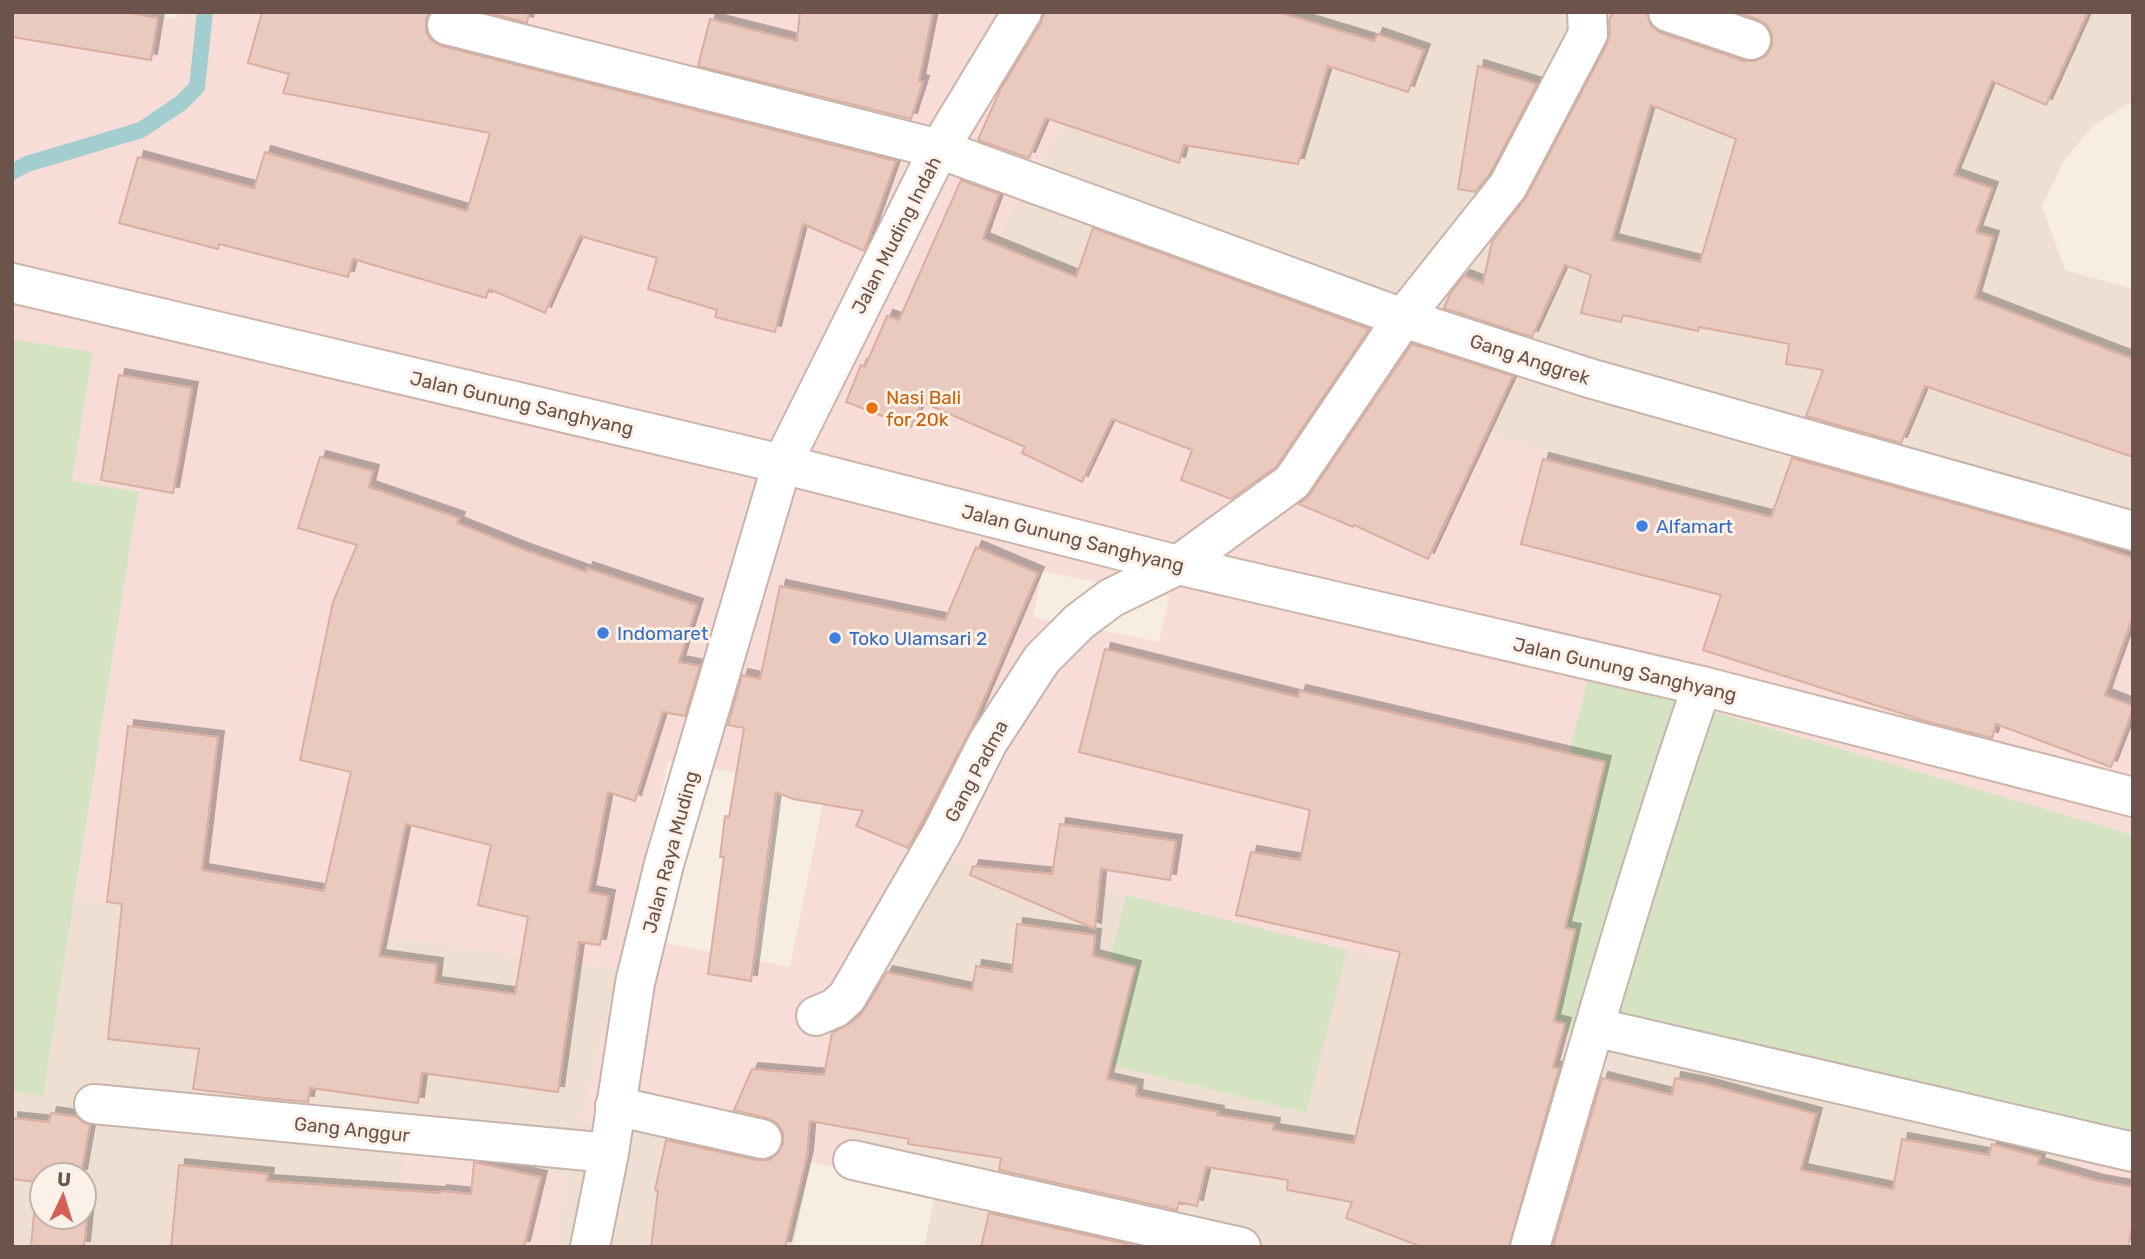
<svg xmlns="http://www.w3.org/2000/svg" width="2145" height="1259" viewBox="0 0 2145 1259" font-family="Rubik,sans-serif">
  <style>
    .residential { fill: #efded2; fill-rule: evenodd }
    .commercial { fill: #f7dcd7; fill-rule: evenodd }
    .green { fill: #d5e3c3 }
    .lines { fill: none; stroke-linecap: round; stroke-linejoin: round }
    .stream { stroke: #a2cecf; stroke-width: 16 }
    .building { fill: #eac9be; stroke: #daaea0; stroke-width: 2; fill-rule: evenodd; filter: url(#shadow) }
    .street-casing { stroke: #c7b4ab; stroke-width: 42 }
    .secondary-casing { stroke: #ccb5ab; stroke-width: 42 }
    .street { stroke: #fff; stroke-width: 38 }
    .secondary { stroke: #fff; stroke-width: 38 }
    .food-dot { fill: #e8710a; stroke: #fcf1e8; stroke-width: 2.5 }
    .shop-dot { fill: #3f7fe0; stroke: #fcf1e8; stroke-width: 2.5 }
    .labels { text-anchor: middle; stroke-width: 6; stroke-linejoin: round; paint-order: stroke }
    .street-label { font-size: 19px; fill: #6c534c; stroke: #fcf1e8 }
    .food-label { font-size: 19px; fill: #c56008; stroke: #fcf1e8; text-anchor: start }
    .shop-label { font-size: 19px; fill: #366cbe; stroke: #fcf1e8; text-anchor: start }
  </style>
  <defs>
    <filter id="shadow"><feDropShadow dx="6" dy="-6" stdDeviation="0" flood-color="#0004"/></filter>
  </defs>
  <rect width="100%" height="100%" fill="#f8ede2"/>
  <path class="residential" d="M1127,12H2133V101L2093,126L2065,159L2042,206L2065,270L2133,289V639L978,271Z
    M912,855L1126,895L1085,1058L1305,1113L1347,950L1524,981L1972,1126L2072,1153L2042,1247H924L936,1191L841,1169Z
    M75,897L394,938L618,971L581,1121L811,1162L793,1247H557L566,1176L409,1142L386,1247H12V1091L43,1095ZM42,1175H84V1217H42Z"/>
  <path class="commercial" d="M12,12H134L176,19L177,12H1127L978,271L2133,639V835L1589,675L1572,741L1555,834L1524,981L1347,950L1126,895L912,855L841,1169L811,1162L581,1121L618,971L394,938L75,897L139,493L72,482L92,352L12,339ZM1042,571L1169,597L1159,642L1033,617ZM668,761L826,788L790,967L629,936Z
    M409,1141L566,1176L557,1247H386Z
    M2072,1153L2133,1172V1204L2042,1247Z"/>
  <path class="green" d="M12,339L93,352L72,481L139,492L43,1096L12,1091Z
    M1589,675L2133,835V1172L2072,1153L1972,1126L1542,1025L1555,834L1572,741Z
    M1126,895L1347,950L1306,1113L1085,1058Z"/>
  <g class="lines">
    <path class="stream" d="M12,172L27,164L141,130L181,103L197,87L205,12"/>
  </g>
  <path class="building" d="M12,12H126L158,18L151,60L12,37Z
    M262,12H430L426,20V32L432,41L442,46L896,161L864,251L803,224L775,332L715,317L717,310L648,289L657,258L580,236L545,313L489,289L486,298L353,259L348,277L219,244L218,249L119,223L138,157L254,188L265,152L467,211L490,133L283,93L289,74L248,63Z
    M486,12H529L527,23Z
    M800,12H933L919,81L923,82L911,119L698,66L710,19L797,41Z
    M1044,12H1278L1374,41L1377,34L1424,50L1408,92L1328,66L1298,164L1184,145L1179,163L1046,118L1029,158L978,140L1000,90L1041,23Z
    M1613,12H1647L1651,26L1661,33L1744,61H1755L1766,56L1772,46V35L1767,25L1759,20L1737,12H2088L2046,105L1992,81L1954,175L1992,188L1976,232L1993,237L1975,298L2133,359V457L1925,386L1901,443L1806,416L1823,370L1786,364L1789,344L1699,327L1698,331L1623,315L1621,322L1581,313L1591,275L1565,265L1532,337L1444,308L1450,294L1464,276L1483,283L1492,242L1527,196L1607,44L1610,33L1609,21ZM1651,105L1736,139L1700,262L1612,240Z
    M1478,66L1537,84L1490,174L1475,192L1458,189Z
    M961,180L999,194L983,239L1076,277L1093,228L1369,329L1276,467L1231,499L1181,480L1192,450L1112,419L1082,482L1022,453L1025,447L922,402L911,427L846,402L861,365L865,367L887,316L899,320Z
    M1412,344L1513,376L1428,559L1354,525L1353,527L1299,504L1310,494Z
    M119,375L192,388L173,493L101,480Z
    M320,457L373,471L369,487L459,518L457,523L522,549L586,572L587,568L697,605L679,662L700,666L685,716L663,712L635,801L608,792L589,892L609,896L600,945L579,942L558,1092L422,1073L418,1103L310,1088L308,1102L264,1098L193,1089L199,1049L108,1039L122,904L107,902L128,726L218,737L202,870L324,891L351,772L300,760L333,602L357,545L298,528ZM406,824L491,845L478,905L528,917L515,994L435,983L437,964L379,956Z
    M1792,458L2064,534L2133,558V616L2105,695L2133,706V710L2111,767L1996,724L1992,738L1925,721L1703,650L1721,595L1521,544L1543,459L1771,517Z
    M976,547L1038,573L972,727L908,848L856,826L863,811L793,799L776,792L751,981L708,974L724,857H720L725,816L729,817L744,728L728,725L742,675L760,679L780,586L945,620Z
    M1105,649L1298,697L1300,691L1605,762L1565,928L1575,930L1554,1021L1565,1024L1553,1067L1559,1069L1509,1247H1422L1346,1218L1352,1202L1287,1190L1288,1180L1206,1167L1197,1206L1179,1202L1177,1210L999,1170L1001,1158L908,1144L909,1139L810,1121L807,1156L785,1247H651L658,1191L655,1190L666,1140L757,1160H769L778,1153L783,1143V1132L777,1123L767,1118L734,1110L752,1069L824,1075L832,1033L849,1024L862,1013L887,972L972,990L976,966L1012,972L1017,924L1095,935L1093,956L1135,967L1107,1079L1137,1086L1136,1096L1218,1112L1217,1115L1274,1124L1273,1130L1354,1143L1400,952L1236,915L1251,852L1300,860L1310,810L1079,752Z
    M1060,824L1176,841L1170,880L1101,869L1095,929L970,875L973,866L1052,874Z
    M1602,1078L1672,1095L1675,1078L1705,1084L1816,1114L1801,1170L1893,1189L1902,1139L1989,1155L1992,1144L2040,1157L2038,1164L2098,1181L2133,1187V1222L2128,1247H1553Z
    M51,1113L77,1117L82,1122L90,1125L81,1175H42V1217H84V1198L89,1199L84,1247H31L37,1182L12,1179V1118L49,1122Z
    M474,1162L541,1177L524,1247H171L179,1165L268,1174L267,1181L440,1193L441,1191L471,1194Z
    M989,1213L1140,1247H981Z"/>
  <g class="lines">
    <defs>
      <path id="street" d="M1668,12L1751,40
        M447,25L939,149L1403,318L1589,378L2133,531
        M816,1016L835,1008L847,997L942,833L988,742L1042,659L1079,622L1111,598L1178,565L1292,482L1403,318L1508,186L1588,34L1587,12
        M1594,1027L2133,1152
        M94,1104L609,1153
        M615,1106L762,1139
        M853,1160L1241,1247
        M590,1247L609,1153L635,983L664,864L782,464
        M1530,1247C1585,1059 1638,870 1702,686"/>
      <path id="secondary" d="M12,283L782,464L1178,565L1702,686L2133,797
        M782,464L939,149L1022,12"/>
    </defs>
    <use href="#street" class="street-casing"/>
    <use href="#secondary" class="secondary-casing"/>
    <use href="#street" class="street"/>
    <use href="#secondary" class="secondary"/>
  </g>
  <circle class="food-dot" cx="872" cy="408" r="7"/>
  <g class="shop-dot">
    <circle cx="1642" cy="526" r="7"/>
    <circle cx="603" cy="633" r="7"/>
    <circle cx="835" cy="638" r="7"/>
  </g>
  <g class="labels">
    <g class="street-label">
      <text transform="translate(896 235) rotate(-63)" y="7">Jalan Muding Indah</text>
      <text transform="translate(1530 359) rotate(18)" y="7">Gang Anggrek</text>
      <text transform="translate(522 403) rotate(13)" y="7">Jalan Gunung Sanghyang</text>
      <text transform="translate(1073 538) rotate(14)" y="7">Jalan Gunung Sanghyang</text>
      <text transform="translate(1625 669) rotate(13)" y="7">Jalan Gunung Sanghyang</text>
      <text transform="translate(976 771) rotate(-62)" y="7">Gang Padma</text>
      <text transform="translate(670 852) rotate(-75)" y="7">Jalan Raya Muding</text>
      <text transform="translate(352 1129) rotate(6)" y="7">Gang Anggur</text>
    </g>
    <g class="food-label">
      <text x="886" y="404">Nasi Bali<tspan x="886" dy="22">for 20k</tspan></text>
    </g>
    <g class="shop-label">
      <text x="1656" y="533">Alfamart</text>
      <text x="617" y="640">Indomaret</text>
      <text x="849" y="645">Toko Ulamsari 2</text>
    </g>
  </g>
  <rect width="2145" height="1259" fill="none" stroke="#6c534c" stroke-width="28"/>
  <g transform="translate(63 1196) rotate(4)"><circle r="33" fill="#fcf1e8" stroke="#c2b2aa" stroke-width="2"/>
  <path d="M0-5L12 26L0 18L-12 26Z" fill="#d26157"/>
  <text y="-10" font-size="19" font-weight="bold" text-anchor="middle" fill="#6c534c">U</text>
  </g>
</svg>
